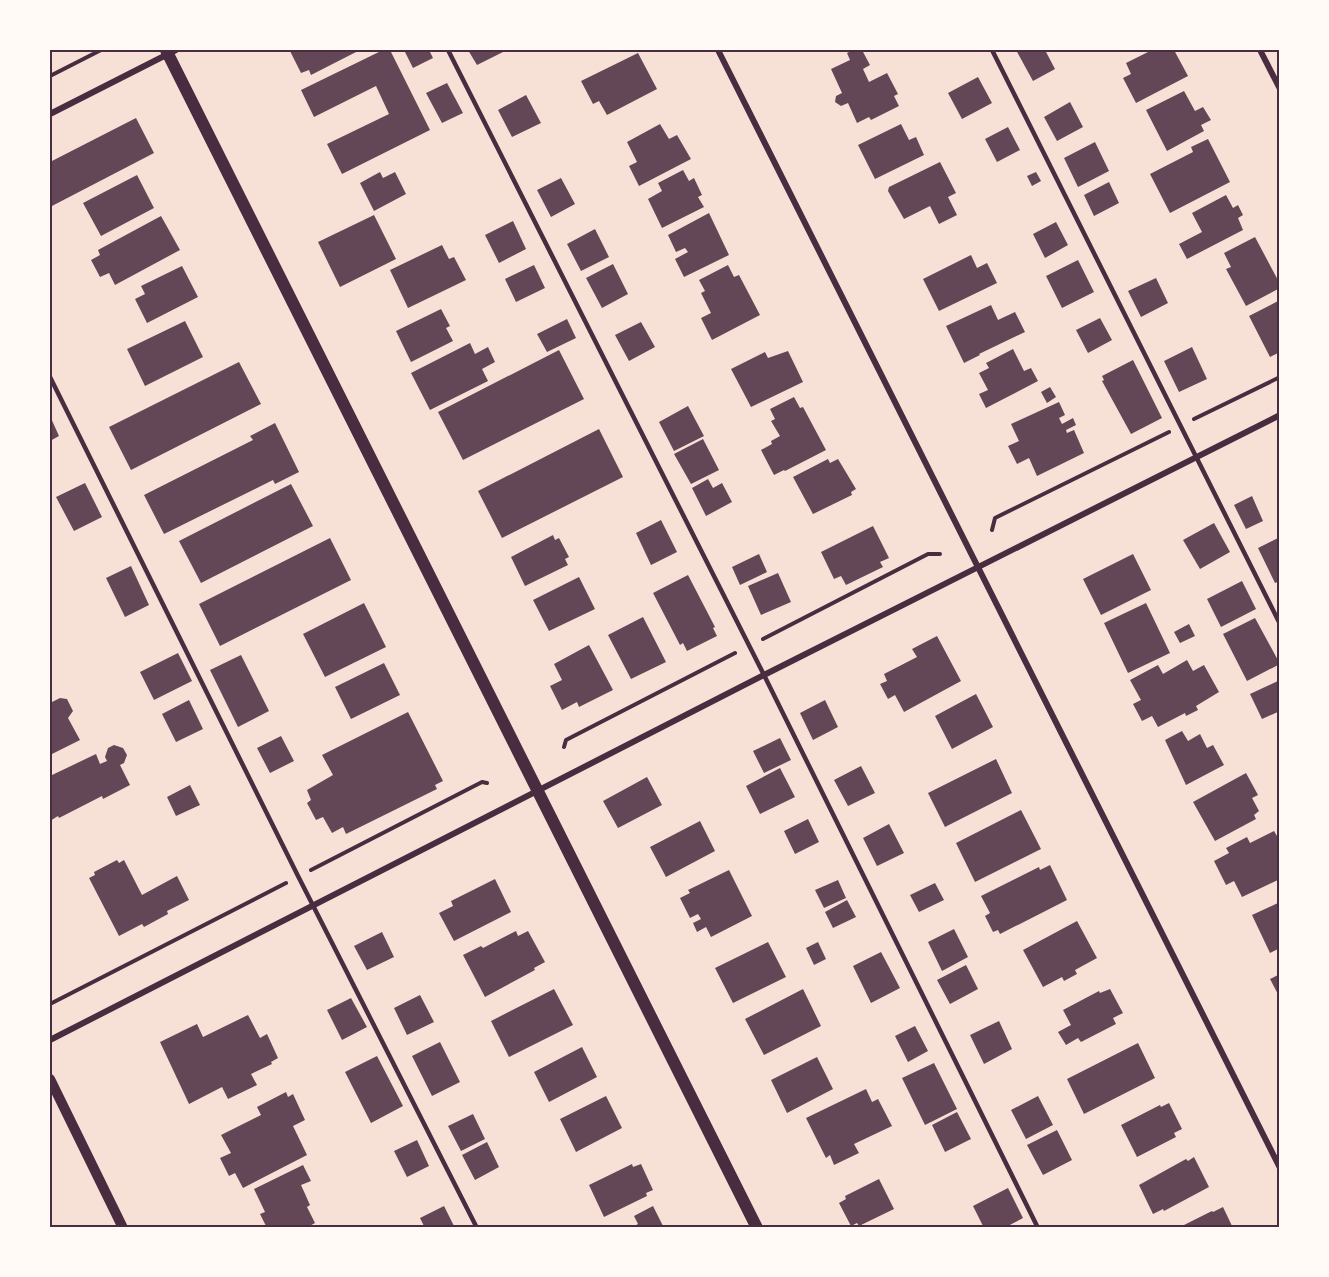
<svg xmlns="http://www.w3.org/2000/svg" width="1329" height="1277" viewBox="0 0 1329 1277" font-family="Roboto,sans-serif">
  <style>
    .building { fill: #644757 }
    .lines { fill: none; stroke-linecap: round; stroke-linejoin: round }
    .path { stroke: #4a2c40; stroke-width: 4 }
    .service { stroke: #4a2c40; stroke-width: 4.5 }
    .minor { stroke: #4a2c40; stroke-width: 6 }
    .tertiary { stroke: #4a2c40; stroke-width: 10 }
    .secondary { stroke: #4a2c40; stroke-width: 12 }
    .neatline { fill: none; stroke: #4a2c40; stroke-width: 2 }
  </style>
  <rect width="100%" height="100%" fill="#f7e1d7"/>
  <path class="building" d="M292,50H360L311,75L309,70L301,73L290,51Z
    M383,50H390L430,130L342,174L327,144L389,114L376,86L314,117L301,90Z
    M404,50H429L433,58L413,68Z
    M468,50H507L477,65Z
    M853,50H862L870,65L863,69L869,82L887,73L898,94L894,96L899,106L871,120L869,117L857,123L848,103L841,106L835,102L836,96L842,93L831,69L850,60L847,53Z
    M1016,50H1045L1055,69L1033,81Z
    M1152,50H1174L1188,76L1136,103L1123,78L1131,74L1126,63Z
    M638,53L657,89L607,115L599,101L593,104L581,81Z
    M978,77L992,103L962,119L948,93Z
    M447,83L463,113L442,123L426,93Z
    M1184,91L1195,111L1203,107L1211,120L1201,125L1204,131L1167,151L1146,110Z
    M526,95L541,123L512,137L498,110Z
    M1070,102L1083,127L1057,141L1044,117Z
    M136,118L154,153L50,207V162Z
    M660,124L669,139L677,135L691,159L639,186L629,166L637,162L627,142Z
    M901,124L909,140L916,137L924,155L875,179L858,145Z
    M1008,127L1020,150L997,162L985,139Z
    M1208,139L1230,182L1170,213L1150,174L1193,152L1191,147Z
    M1095,142L1109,171L1078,187L1064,158Z
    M940,162L956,193L948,197L957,215L939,224L930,206L904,219L888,191L889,187Z
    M683,170L689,181L694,178L702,195L698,197L704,207L662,228L648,199L662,191L658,183Z
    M380,172L383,178L395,172L406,194L374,211L360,183Z
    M1036,172L1041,181L1032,186L1027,176Z
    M137,175L154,208L101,236L83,203Z
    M561,178L575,204L551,217L537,190Z
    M1109,182L1119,203L1094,216L1084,195Z
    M1226,195L1233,208L1238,205L1243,215L1238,218L1243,230L1187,259L1179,244L1202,232L1192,213Z
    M709,213L729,255L684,277L675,259L688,252L685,248L676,252L668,235Z
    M374,215L396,259L340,287L318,242Z
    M161,216L180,250L115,285L109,273L100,277L91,260L100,255L98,250Z
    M513,221L526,249L499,263L485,235Z
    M1056,222L1068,245L1045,258L1033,234Z
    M595,229L609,257L581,271L567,244Z
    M1255,237L1280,284V288L1246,306L1226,269L1231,267L1224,253Z
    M442,245L449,259L454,257L466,280L408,308L390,270Z
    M971,255L977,268L987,263L997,283L939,311L923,279Z
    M1078,260L1094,292L1062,308L1046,276Z
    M613,264L628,294L602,308L586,278Z
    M534,265L545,288L516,302L505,279Z
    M728,265L734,277L739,275L760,315L712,340L701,318L711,313L701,293L705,291L699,280Z
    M182,266L198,297L147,323L135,299L145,294L141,286Z
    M1156,278L1168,303L1141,317L1128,291Z
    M1280,300V352L1270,357L1249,316Z
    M991,305L998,320L1015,312L1025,332L979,354L980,355L964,363L946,326Z
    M441,309L450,326L446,328L453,341L411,362L396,331Z
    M1100,318L1112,340L1088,353L1076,330Z
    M567,319L576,338L547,352L537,334Z
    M185,321L203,357L145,386L127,349Z
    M641,322L655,347L629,361L615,335Z
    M470,343L475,354L488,347L495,362L482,369L488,381L430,410L411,373Z
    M1192,347L1207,379L1179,392L1164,361Z
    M1013,349L1024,371L1031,368L1038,381L986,408L979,394L988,390L979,373L989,368L986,363Z
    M559,350L584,399L463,460L438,412Z
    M788,351L803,382L751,407L731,369L765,352L768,358Z
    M1133,360L1162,418L1131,434L1102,381L1104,380L1102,376Z
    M239,362L261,404L131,470L109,427Z
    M1050,387L1056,397L1047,403L1041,392Z
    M794,397L800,408L803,407L826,450L785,471L784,470L774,475L761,450L772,444L771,441L780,436L771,421L775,419L770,409Z
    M1059,402L1065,415L1059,418L1062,424L1073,418L1076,425L1066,430L1067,433L1074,430L1084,453L1037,476L1029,458L1017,464L1008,446L1019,441L1011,424Z
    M688,406L704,436L674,451L659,422Z
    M50,416L59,436L50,441Z
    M275,423L299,472L275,484L273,480L164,534L144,495L253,440L250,436Z
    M599,429L623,477L502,538L478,491Z
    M703,439L719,470L691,484L674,454Z
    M828,459L830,463L838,459L856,489L851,492L852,495L813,514L793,477Z
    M708,479L713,488L722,483L732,502L706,516L692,488Z
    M85,483L102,517L74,531L56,497Z
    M291,484L313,526L201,583L179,541Z
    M1252,496L1263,521L1246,529L1234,505Z
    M661,520L677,552L651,565L636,533Z
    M1214,523L1230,552L1200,569L1183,540Z
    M873,526L889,558L880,562L883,567L846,585L841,576L834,579L821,552Z
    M553,535L555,540L559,538L569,557L565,559L568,565L525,586L511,557Z
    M1280,537V581L1275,583L1258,548Z
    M330,538L351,580L220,646L199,604Z
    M759,554L767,572L740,585L732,567Z
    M1133,554L1151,590L1101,615L1083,579Z
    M131,566L149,605L125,617L106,578Z
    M778,573L791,602L761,615L748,586Z
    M688,575L715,627L713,628L717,636L687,651L683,643L680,645L653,593Z
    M579,577L595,609L549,631L533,600Z
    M1242,581L1256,609L1221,627L1207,599Z
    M364,603L386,647L325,677L303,634Z
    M1146,603L1170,653L1128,673L1104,623Z
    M643,617L666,662L631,679L608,635Z
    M1255,618L1280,664L1247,681L1223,634Z
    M1189,624L1195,636L1180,643L1174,632Z
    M937,636L961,681L904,712L895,695L888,699L880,684L887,681L884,674L917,657L912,649Z
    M589,645L613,690L579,707L577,702L562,710L550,686L562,680L554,664Z
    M178,653L192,681L154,700L140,672Z
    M241,655L269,711L238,727L210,670Z
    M1187,660L1193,671L1204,665L1219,692L1196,706L1198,710L1186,716L1185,713L1158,727L1152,716L1142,721L1133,704L1141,700L1130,680L1158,665L1163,674Z
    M384,663L400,695L351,719L335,687Z
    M1280,680V711L1262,719L1250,694Z
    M976,694L993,727L952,749L935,716Z
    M50,698L52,702L60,698L67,699L73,711L68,718L80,740L50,755Z
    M189,700L203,729L176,742L162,714Z
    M825,700L838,727L813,740L800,713Z
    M408,712L443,781L435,785L437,789L346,834L343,827L332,833L323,817L316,820L307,803L311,800L307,790L333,775L322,755Z
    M1182,731L1188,741L1200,734L1207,748L1213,745L1224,765L1186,785L1165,740Z
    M281,736L294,761L270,773L257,748Z
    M780,738L791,760L764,773L753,751Z
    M114,745L123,748L127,755L124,763L120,765L130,785L103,799L102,796L59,818L58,816L50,821V776L96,754L100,764L107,761L105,757L108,748Z
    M996,759L1012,793L945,827L928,793Z
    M861,766L875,793L848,806L834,780Z
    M780,768L795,797L760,814L746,786Z
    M1246,773L1258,795L1252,798L1259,811L1254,815L1256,819L1215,841L1193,802Z
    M647,777L662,805L618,828L603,801Z
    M190,785L200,805L176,816L167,797Z
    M1021,810L1041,849L975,882L956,843Z
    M808,819L819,842L795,854L784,831Z
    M700,821L715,851L666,877L650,847Z
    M889,824L904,853L877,866L863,838Z
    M1274,831L1280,841V879L1242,897L1234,881L1226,885L1214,861L1229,853L1226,848L1247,837L1250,843Z
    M117,860L119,863L124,860L142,895L177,876L189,900L167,911L168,914L144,927L142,924L119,936L89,878L95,875L94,872Z
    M1050,865L1067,900L1000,934L998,930L993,932L985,916L990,913L981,896L1039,867L1040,870Z
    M729,870L752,916L711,937L706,927L697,932L693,923L701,919L698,914L690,918L680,898L690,893L688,890Z
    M495,879L511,912L454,941L439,913L453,906L451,901Z
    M838,880L846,898L824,908L815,890Z
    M935,883L944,900L919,912L910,895Z
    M847,900L856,917L833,928L825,912Z
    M1280,902V948L1270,953L1252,915Z
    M1077,921L1097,958L1075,970L1077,974L1064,981L1062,977L1043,987L1023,950Z
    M954,929L968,957L942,971L928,942Z
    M516,931L518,936L528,931L545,962L534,968L535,970L485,997L463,955L481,946L483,948Z
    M382,932L394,957L367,970L354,946Z
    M768,942L786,977L733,1003L715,968Z
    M818,942L826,959L814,965L806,948Z
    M881,952L900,988L871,1003L853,966Z
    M966,965L978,989L950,1004L937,980Z
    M1280,974V998L1270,979Z
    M554,989L573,1025L509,1057L491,1021Z
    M803,989L821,1026L764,1055L745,1019Z
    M1110,989L1123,1013L1113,1018L1116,1024L1081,1042L1078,1038L1066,1045L1058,1032L1071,1025L1063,1010L1099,991L1100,993Z
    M420,995L434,1022L407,1035L394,1008Z
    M351,998L367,1027L342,1040L327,1010Z
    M248,1015L260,1038L267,1034L278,1058L271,1062L272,1064L251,1074L257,1085L228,1099L222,1087L189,1104L160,1042L197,1024L203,1037Z
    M999,1021L1012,1049L984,1064L970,1035Z
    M915,1026L928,1051L908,1062L895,1036Z
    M440,1042L460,1082L432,1096L412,1056Z
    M1138,1043L1155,1078L1084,1114L1067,1079Z
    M582,1047L597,1077L549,1102L534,1072Z
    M377,1056L403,1106L371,1123L345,1072Z
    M817,1057L833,1089L787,1113L771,1080Z
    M934,1063L957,1109L925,1125L902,1078Z
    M866,1089L872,1102L878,1099L892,1126L854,1144L859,1153L834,1165L830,1155L826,1158L806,1118Z
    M286,1092L288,1097L293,1094L305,1120L293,1126L307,1155L243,1188L235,1173L229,1176L220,1158L231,1153L221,1135L261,1115L257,1107Z
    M606,1096L622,1128L576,1152L560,1119Z
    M1038,1096L1053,1125L1026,1139L1011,1110Z
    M1169,1103L1182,1129L1174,1133L1176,1137L1137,1157L1121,1125L1160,1105L1161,1107Z
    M957,1112L971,1139L945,1152L932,1125Z
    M473,1114L485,1139L461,1151L448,1126Z
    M1057,1130L1072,1160L1043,1175L1027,1145Z
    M417,1140L429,1166L407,1177L394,1151Z
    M487,1142L499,1167L475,1180L462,1155Z
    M1194,1157L1209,1187L1164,1211L1163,1209L1153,1214L1139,1185L1186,1159L1188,1161Z
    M632,1164L633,1167L641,1164L653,1190L646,1193L647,1196L604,1217L589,1185Z
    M303,1165L311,1181L301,1185L310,1205L307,1207L315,1223L306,1228H267L260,1214L265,1212L254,1189Z
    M879,1179L894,1209L859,1226L857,1223L851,1226L839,1203L846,1199L845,1196Z
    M1008,1188L1023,1218L1004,1228H984L973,1206Z
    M444,1206L455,1228H425L420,1218Z
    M653,1206L664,1228H631L638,1224L634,1216Z
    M1223,1207L1233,1228H1178L1212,1211L1213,1212Z"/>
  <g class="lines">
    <path class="path" d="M50,76L101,50
      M1194,419L1280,377
      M992,530L995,518L1169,432
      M763,639L928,554H940
      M564,747L566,740L735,653
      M311,870L482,782L487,783
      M50,1004L286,883"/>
    <path class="service" d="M448,50L764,675L1038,1228
      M992,50L1280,624
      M50,377L298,876L477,1228"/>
    <path class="minor" d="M718,50L1280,1168
      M1260,50L1280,89
      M50,114L176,50
      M50,1040L764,675L1280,415"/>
    <path class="tertiary" d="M50,1079L123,1228"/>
    <path class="secondary" d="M166,50L757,1228"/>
  </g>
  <rect width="1329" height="1277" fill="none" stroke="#fffaf5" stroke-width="102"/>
  <rect x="51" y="51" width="1227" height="1175" class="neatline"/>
</svg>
